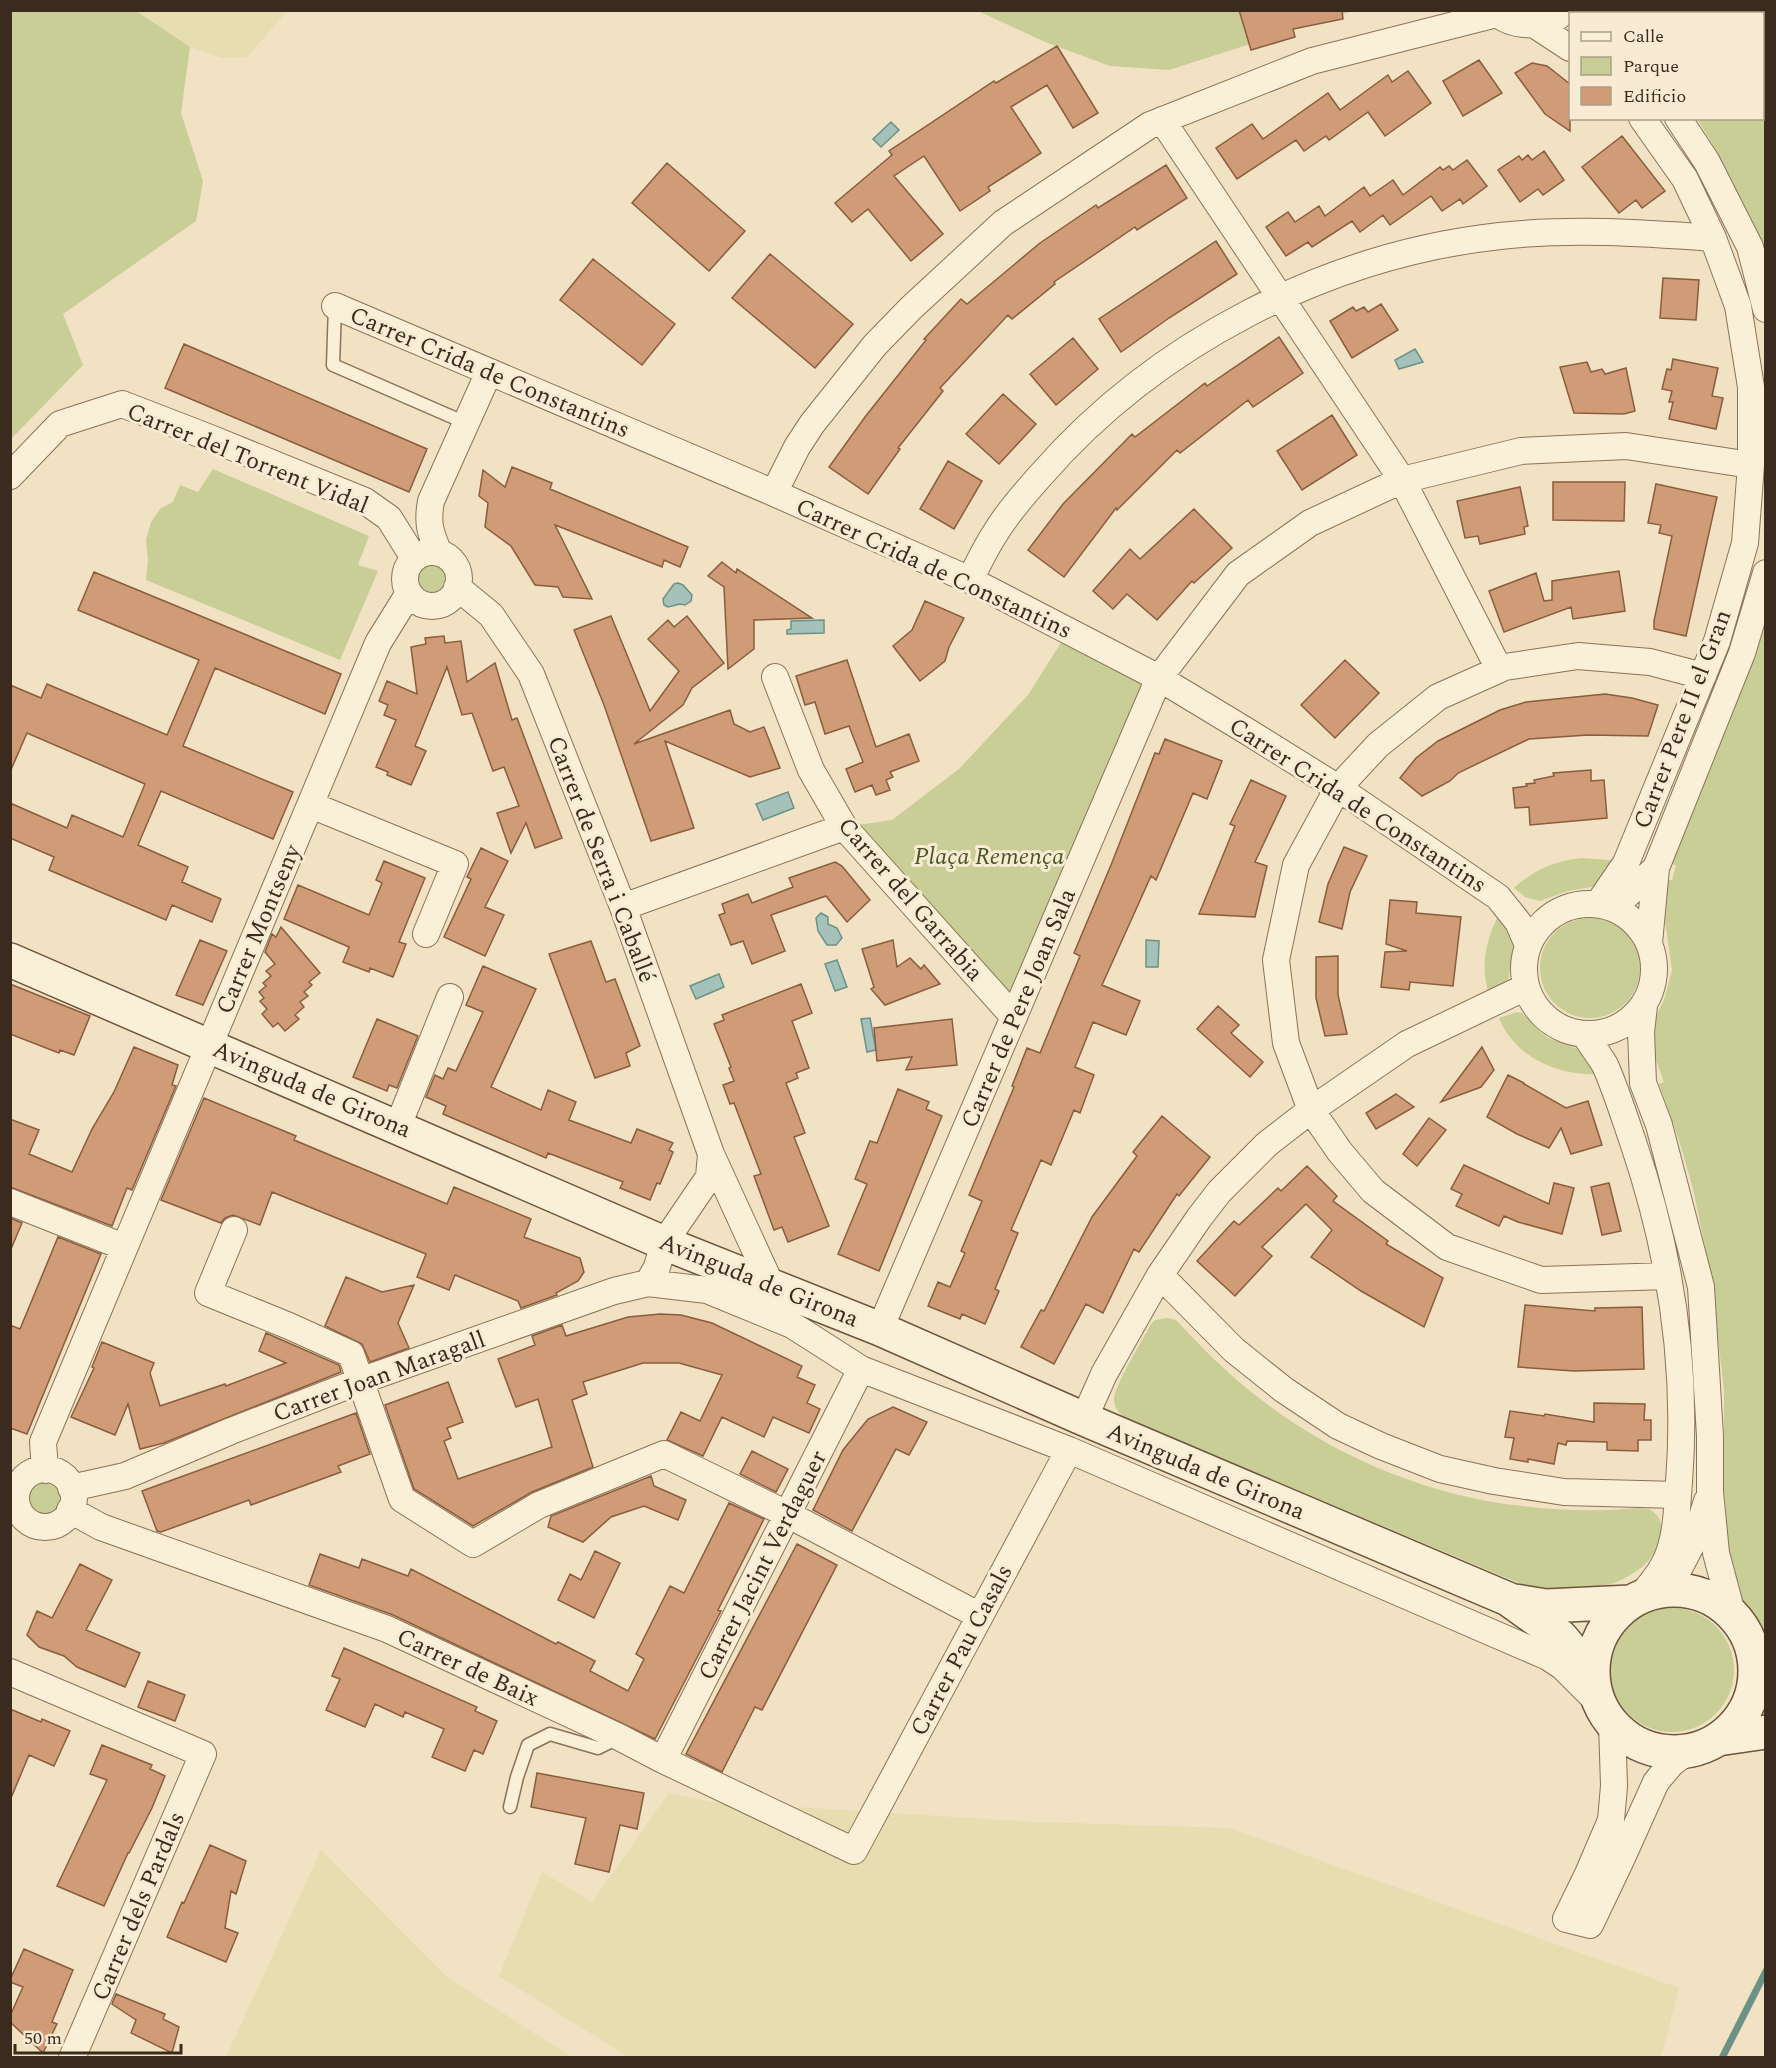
<svg xmlns="http://www.w3.org/2000/svg" width="1776" height="2068" viewBox="0 0 1776 2068" font-family="Spectral,serif">
  <style>
    .farmland { fill: #e6ddb0 }
    .green { fill: #c8ce96 }
    .water { fill: #a5c2ba; stroke: #6c9188; stroke-width: 1.5 }
    .lines { fill: none; stroke-linecap: round; stroke-linejoin: round }
    .stream { stroke: #6c9188; stroke-width: 7 }
    .building { fill: #cf9c77; stroke: #8b5c3e; stroke-width: 1.5 }
    .lane-casing { stroke: #8b7359; stroke-width: 15 }
    .street-casing { stroke: #8b7359; stroke-width: 28 }
    .secondary-casing { stroke: #6d543c; stroke-width: 36 }
    .lane { stroke: #faefd7; stroke-width: 12 }
    .street { stroke: #faefd7; stroke-width: 26 }
    .secondary { stroke: #faefd7; stroke-width: 33 }
    .labels { text-anchor: middle; stroke-width: 6; stroke-linejoin: round; paint-order: stroke }
    .street-label { font-size: 24px; fill: #3a2b1e; stroke: #f7ecd3 }
    .park-label { font-size: 24px; font-style: italic; fill: #4a5723; stroke: #f7ecd3 }
  </style>
  <rect width="100%" height="100%" fill="#f0e2c3"/>
  <path class="farmland" d="M136,11H287L247,57L222,58L190,47Z
    M669,1793L712,1802L1036,1822L1229,1828L1679,1988L1661,2057L630,2058L499,1976L542,1872L592,1902Z
    M321,1850L446,1976L571,2057H226Z"/>
  <path class="green" d="M11,10L136,11L190,47L181,113L203,181L196,221L63,314L83,365L11,439Z
    M978,11H1353L1169,70L1110,66L1045,42Z
    M1611,11H1765V259C1747,210 1725,162 1697,119L1762,118V14H1613Z
    M213,469L369,536L358,565L378,571L340,660L146,580L148,560L146,540L151,522L161,508L173,502L180,485L198,492Z
    M413 579a17 17 0 1 1 34 0a17 17 0 1 1-34 0Z
    M1765,627V1648L1754,1619L1740,1599L1721,1521L1726,1510L1724,1492V1390L1710,1270L1693,1189L1679,1140L1659,1084L1664,1082L1655,1057L1649,1031L1664,1000L1672,970L1663,907L1668,880H1672L1676,866L1672,864Z
    M1069,630L1159,678L1014,1017L844,827L892,820L959,769L1028,695Z
    M1581,858L1609,860L1618,863L1597,886L1568,891L1540,901L1525,897L1514,888C1533,870 1555,861 1581,858Z
    M1500,912L1515,937L1508,982L1490,997C1479,967 1486,939 1500,912Z
    M1540 968a50 50 0 1 1 100 0a50 50 0 1 1-100 0Z
    M1517,1012L1522,1013L1537,1029L1548,1038L1588,1053L1603,1074C1562,1077 1515,1059 1499,1018Z
    M1167,1318L1176,1320C1193,1338 1210,1356 1228,1372C1308,1445 1414,1494 1522,1506C1551,1510 1579,1511 1608,1510C1621,1510 1636,1507 1649,1509C1675,1523 1656,1558 1638,1570C1626,1579 1610,1585 1595,1589C1572,1595 1544,1591 1521,1584L1124,1417C1119,1413 1115,1408 1114,1401C1112,1389 1144,1338 1151,1324L1155,1320Z
    M27 1498a17 17 0 1 1 34 0a17 17 0 1 1-34 0Z
    M1610 1670a62 62 0 1 1 124 0a62 62 0 1 1-124 0Z"/>
  <path class="water" d="M891,122L899,130L881,147L873,139Z
    M1415,349L1423,362L1399,369L1395,360Z
    M678,583L683,585L692,595L691,601L685,605L680,604L668,607L664,605L663,599L674,584Z
    M824,620V633L787,634V630L791,629V621Z
    M788,792L794,808L763,820L756,804Z
    M821,913L828,917V924L837,928L842,938L836,945H827L818,931L816,918Z
    M1146,940L1159,941L1158,967H1146Z
    M837,960L847,987L835,991L825,964Z
    M719,974L724,987L696,999L690,986Z
    M870,1018L876,1050L867,1052L861,1019Z"/>
  <g class="lines">
    <path class="stream" d="M1739,10L1740,14
      M1762,85L1766,95
      M1722,2058L1766,1971"/>
  </g>
  <path class="building" d="M1239,10H1342L1343,19L1293,29L1295,37L1251,50Z
    M1057,46L1098,113L1073,128L1047,85L1011,107L1041,153L988,187L990,191L960,211L924,156L894,176L943,234L911,261L868,209L852,222L835,203L892,155L889,151L994,81L996,83Z
    M1479,60L1502,93L1463,116L1443,81Z
    M1532,63L1547,66L1570,84V131L1545,114L1515,73Z
    M1408,71L1431,103L1385,136L1368,112L1329,140L1326,136L1304,151L1296,140L1237,179L1216,148L1252,124L1263,139L1328,93L1340,110L1388,75L1392,82Z
    M1622,136L1665,191L1642,208L1636,200L1619,213L1582,167Z
    M1544,151L1564,180L1543,195L1538,189L1520,202L1498,170L1519,156L1522,160L1528,155L1532,160Z
    M1467,160L1487,186L1463,204L1460,199L1442,211L1431,196L1390,225L1383,215L1360,232L1352,221L1312,247L1308,242L1286,256L1266,227L1288,212L1295,222L1319,206L1325,216L1364,187L1370,196L1393,180L1403,195L1440,167L1443,170L1449,166L1453,170Z
    M667,163L745,231L709,271L632,203Z
    M1166,165L1187,198L1137,230L1135,227L1054,282L1055,284L1012,319L1008,315L940,388L943,391L898,448L900,449L868,494L829,467L865,417L926,340L924,339L961,299L967,304L1040,243L1096,205L1098,208Z
    M1216,241L1237,274L1169,318L1121,352L1099,319Z
    M770,254L853,324L815,368L732,298Z
    M593,259L675,324L642,365L560,300Z
    M1663,278L1699,280L1696,320L1660,318Z
    M1381,304L1398,330L1352,358L1330,321L1353,307L1356,311L1364,307L1368,312Z
    M1279,337L1303,373L1253,407L1248,400L1180,453L1177,450L1117,510L1116,508L1064,577L1028,550L1063,504L1132,434L1135,437L1205,383L1207,386Z
    M1073,338L1098,369L1056,405L1030,374Z
    M184,344L427,449L409,492L165,388Z
    M1673,359L1718,368L1712,396L1723,398L1716,429L1669,419L1673,402H1669L1672,391L1662,389L1667,369L1671,370Z
    M1587,362L1591,372L1602,369L1605,374L1626,368L1635,411L1624,414L1574,413L1560,367Z
    M1003,394L1036,424L999,464L966,434Z
    M1332,415L1357,455L1302,490L1277,451Z
    M948,461L982,481L954,529L920,509Z
    M512,467L552,483L550,489L688,547L680,567L664,560L662,567L555,525L592,599L563,597L558,587L535,585L511,546L485,527L488,503L479,496L483,470L505,487Z
    M1553,482H1625L1624,521L1553,520Z
    M1656,484L1717,497L1686,636L1654,629V621L1672,536L1659,533L1661,525L1648,523Z
    M1520,487L1528,526L1524,527L1525,534L1480,544L1478,536L1465,538L1457,501Z
    M1194,509L1232,548L1194,583L1192,581L1157,620L1127,594L1113,609L1093,591L1130,549L1140,559Z
    M722,562L736,573L737,569L812,618L754,620V649L728,669L724,587L708,576Z
    M1619,571L1625,611L1573,619L1571,607L1504,632L1489,591L1536,573L1544,601L1552,600V581Z
    M94,572L341,674L325,714L215,668L183,746L293,792L273,839L161,791L138,845L188,867L182,882L221,899L212,922L172,905L166,920L49,870L54,857L10,838V803L67,828L72,815L123,837L145,784L27,733L10,772V685L41,698L47,684L167,735L199,660L78,610Z
    M925,601L964,618L949,647L945,661L920,681L893,646L912,630Z
    M611,616L650,711L679,671L648,639L668,620L674,627L687,616L724,663L692,688L683,705L634,744L730,710L734,724L750,732L764,727L780,768L750,777L665,741L694,828L651,841L604,705L574,630Z
    M444,636L445,643L461,641L467,682L495,663L512,720L517,718L562,838L535,848L526,823L511,853L497,813L519,806L504,767L493,771L472,713L462,715L447,667L415,746L426,751L411,785L387,775L388,772L376,767L396,720L384,715L388,705L379,701L387,681L417,694L411,647L426,644L425,638Z
    M847,660L876,747L909,734L919,761L890,772L893,777L886,780L890,790L876,795L872,785L855,792L846,769L863,762L849,726L825,734L815,702L805,705L796,676Z
    M1345,660L1379,693L1335,738L1301,705Z
    M1605,694L1632,698L1658,705L1648,736L1588,735L1529,739L1458,773L1450,781L1422,796L1400,778L1416,758L1438,741L1500,710L1526,702Z
    M1165,739L1222,761L1207,799L1193,793L1156,880L1151,876L1102,985L1140,1001L1126,1035L1093,1022L1075,1067L1094,1075L1080,1113L1074,1110L1051,1165L1041,1160L1011,1230L1018,1233L995,1289L999,1291L985,1324L962,1314L960,1319L928,1306L938,1282L950,1287L965,1253L961,1251L982,1201L969,1195L1014,1087L1012,1086L1027,1048L1040,1053L1080,956L1074,953L1111,865L1155,753L1159,754Z
    M1591,770V781L1604,780L1607,818L1530,825L1529,807L1515,808L1513,788L1527,786L1526,784L1535,783L1534,780L1554,776L1553,773Z
    M1251,780L1286,796L1255,862L1267,866L1255,917L1199,914L1235,826L1230,824Z
    M1344,847L1367,856L1350,892L1342,929L1319,922L1328,884Z
    M481,848L508,861L485,907L504,915L485,956L444,937L471,879L467,877Z
    M384,861L425,878L399,942L406,944L393,977L370,968L369,972L343,962L349,947L284,919L298,885L369,915L382,883L376,880Z
    M835,862L842,866L870,900L847,922L826,896L771,915L785,951L752,964L743,941L731,945L719,915L725,913L722,904L748,894L752,903L793,887L789,878Z
    M1390,900L1417,902L1416,913L1461,917L1453,986L1410,982L1409,990L1381,987L1385,952L1407,951L1386,944Z
    M281,927L320,973L309,982L312,985L304,992L308,996L300,1002L304,1007L295,1015L299,1019L285,1031L278,1023L273,1027L262,1014L267,1009L260,1001L264,998L259,992L266,986L263,983L271,976L266,971L275,964L265,952L272,934L276,937Z
    M200,940L227,951L203,1005L176,995Z
    M893,940L897,967L910,958L921,969L924,965L940,984L885,1005L871,989L874,987L862,949Z
    M591,941L606,982L615,979L640,1046L626,1053L630,1066L595,1078L549,954Z
    M1338,956V995L1347,1034L1325,1036L1316,998V957Z
    M483,966L536,989L491,1087L541,1110L548,1090L576,1102L569,1120L631,1143L637,1129L673,1143L669,1150L673,1152L660,1184L657,1183L650,1200L620,1188L623,1182L548,1153L546,1158L443,1114L446,1106L426,1097L435,1075L443,1079L448,1068L456,1071L483,1012L466,1005Z
    M10,984L90,1016L74,1055L60,1050L59,1053L10,1034Z
    M801,984L812,1013L792,1021L809,1068L796,1073L798,1078L786,1083L805,1133L794,1137L829,1226L788,1242L782,1227L774,1230L754,1176L761,1174L734,1103L730,1104L723,1085L734,1081L729,1068L731,1067L714,1024L724,1020L722,1015Z
    M1218,1006L1239,1025L1231,1033L1263,1062L1250,1077L1197,1029Z
    M377,1019L418,1036L397,1088L389,1085L387,1091L353,1077Z
    M952,1019L957,1065L906,1070L912,1057L877,1061L874,1028Z
    M134,1047L178,1065L172,1085L176,1086L132,1190L127,1188L112,1226L10,1187V1119L39,1130L29,1154L72,1172L92,1129L114,1092Z
    M1482,1047L1494,1070L1481,1087L1441,1102Z
    M1508,1075L1524,1083V1084L1566,1108L1588,1101L1602,1145L1571,1154L1561,1128L1549,1148L1517,1134L1487,1117Z
    M898,1089L929,1102L926,1109L942,1116L879,1271L838,1254L867,1184L855,1179L870,1141L877,1143Z
    M1396,1094L1414,1107L1376,1129L1366,1113Z
    M204,1098L296,1136L294,1140L447,1204L454,1187L531,1219L524,1237L580,1258L584,1272L578,1281L556,1293L557,1295L521,1308L518,1301L455,1275L449,1290L417,1277L426,1254L272,1192L260,1225L233,1215L225,1218L221,1223L161,1200Z
    M1162,1116L1210,1157L1179,1196L1177,1194L1139,1252L1134,1249L1103,1313L1086,1304L1054,1364L1021,1347L1041,1310L1044,1311L1092,1217L1137,1156L1133,1152Z
    M1429,1118L1446,1130L1417,1166L1403,1154Z
    M1464,1165L1549,1204L1554,1183L1574,1188L1562,1234L1518,1222L1504,1216L1499,1226L1456,1206L1462,1194L1451,1189Z
    M1307,1166L1337,1196L1333,1201L1388,1241L1386,1244L1443,1278L1424,1327L1361,1291L1311,1257L1332,1230L1306,1204L1262,1247L1272,1256L1235,1296L1197,1261L1234,1221L1239,1225L1278,1188L1281,1191Z
    M1609,1183L1621,1231L1602,1235L1591,1187Z
    M10,1218L22,1223L11,1249H10Z
    M58,1237L101,1254L27,1434L10,1428V1325L20,1329Z
    M346,1277L382,1292L414,1285L398,1323L409,1348L370,1362L362,1344L325,1326Z
    M1525,1305L1595,1311V1308L1642,1307L1644,1369L1574,1371L1518,1367Z
    M660,1314L681,1315L712,1323L802,1366L797,1377L815,1385L807,1403L820,1409L809,1433L773,1417L764,1437L722,1417L703,1456L667,1440L681,1412L700,1421L722,1375L679,1363H643L583,1382L587,1394L572,1400L593,1467L532,1492L473,1526L414,1489L385,1405L448,1382L463,1422L447,1428L451,1438L444,1441L458,1479L552,1447L538,1399L516,1407L498,1359L535,1345L532,1336L562,1325L566,1336L628,1317Z
    M266,1333L339,1365L341,1372L164,1443L140,1449L128,1404L115,1435L71,1417L94,1368L92,1367L102,1342L154,1363L150,1373L160,1406L225,1384L226,1386L286,1363L259,1351Z
    M1594,1403L1645,1404L1644,1420H1651V1440H1638V1451L1607,1450V1442L1567,1441L1566,1445L1558,1443L1554,1464L1528,1459V1462L1510,1459L1514,1438L1505,1437L1510,1411L1544,1416L1545,1414L1594,1422Z
    M893,1407L927,1422L909,1455L896,1449L852,1531L813,1510L843,1450L868,1419Z
    M356,1413L370,1454L338,1466L341,1472L251,1505L249,1500L161,1532L157,1531L142,1491Z
    M752,1451L788,1469L776,1492L740,1474Z
    M651,1476L654,1486L686,1500L678,1520L644,1506L611,1517L583,1542L548,1527L551,1516Z
    M729,1503L764,1519L718,1610L721,1611L655,1739L393,1615L309,1585L320,1554L359,1568L362,1559L408,1576L411,1569L556,1644L558,1642L595,1661L590,1671L628,1691L644,1659L636,1654L670,1586L684,1593Z
    M797,1544L837,1565L762,1710L755,1707L722,1772L686,1754Z
    M595,1551L620,1563L594,1618L558,1600L570,1574L581,1580Z
    M80,1564L112,1580L86,1630L140,1653L125,1687L77,1667L64,1656L39,1647L27,1635L37,1611L52,1618Z
    M344,1648L477,1707L475,1711L497,1721L483,1754L474,1750L465,1771L432,1757L444,1729L405,1712L403,1717L375,1704L365,1727L326,1710L340,1679L332,1676Z
    M148,1681L185,1695L175,1721L138,1707Z
    M10,1709L41,1722L42,1719L70,1731L54,1766L29,1755L11,1798Z
    M102,1745L152,1765L150,1769L165,1776L152,1808L129,1853H128L104,1906L57,1886L107,1780L90,1774Z
    M537,1773L644,1793L637,1829L620,1825L609,1872L575,1864L586,1818L531,1807Z
    M210,1845L246,1861L236,1894L231,1891L225,1928L238,1933L226,1962L167,1937L182,1902L184,1903Z
    M24,1949L73,1970L52,2022L57,2024L43,2053L10,2022V2016L23,1987L10,1982V1980Z
    M116,1994L165,2014L163,2019L179,2027L172,2053L131,2033L136,2020L112,2004Z"/>
  <g class="lines">
    <defs>
      <path id="lane" d="M335,306L333,365L466,423
        M510,1807L517,1777L528,1745L550,1734L598,1748L618,1738"/>
      <path id="street" d="M1494,10C1507,26 1537,28 1554,19C1558,17 1562,13 1566,10
        M1601,10L1602,14
        M1535,25L1570,48
        M1678,118L1707,162L1750,247L1766,309
        M1162,120L1402,480L1499,669
        M335,306L774,493L970,580L1159,678L1245,730L1338,788L1498,897L1518,922L1528,945
        M10,476L60,424L122,404L210,438L365,501L389,518L414,558
        M774,493L797,447L812,424L875,345L911,308L1003,223L1150,125L1312,61L1497,14
        M405 579a27 27 0 1 1 54 0a27 27 0 1 1-54 0Z
        M439,553C430,532 427,523 431,501L489,372
        M970,580C978,564 986,547 996,532C1008,512 1025,493 1041,475C1156,343 1327,255 1500,236C1572,228 1642,233 1713,238
        M457,587L491,615L531,674L623,907L711,1154L772,1287
        M775,677L811,770L844,827L1014,1017
        M311,805L455,864L426,934
        M1524 969a65 65 0 1 1 130 0a65 65 0 1 1-130 0Z
        M1598,904L1626,863L1717,641L1745,543L1751,465V387L1738,306L1713,238L1685,179L1642,118
        M623,907L844,827
        M1613,908L1656,868
        M1649,943L1656,868L1742,653L1766,573
        M1644,1006L1641,1032L1643,1083L1659,1125L1701,1287L1710,1436V1492L1716,1553L1732,1613
        M1585,1035C1591,1045 1599,1055 1605,1065C1616,1090 1624,1116 1633,1142C1670,1251 1688,1367 1679,1482C1677,1505 1677,1531 1669,1553C1664,1569 1652,1582 1642,1595
        M398,1126L450,997
        M10,1202L124,1247
        M234,1230L208,1293L289,1326L351,1354L402,1499L473,1544L539,1505L664,1454L789,1515L980,1616
        M1160,1275L1234,1350L1284,1390L1338,1426L1381,1446L1440,1469L1494,1481L1564,1492L1678,1495
        M1668,1276L1541,1280L1447,1247L1373,1191L1340,1152L1311,1110L1286,1043L1276,960L1296,865L1338,788L1378,745L1438,697L1505,667L1578,656L1650,662L1703,676
        M648,1283L707,1290L792,1325L861,1369L1069,1450L1548,1657L1563,1667L1599,1703
        M880,1329L1159,678L1238,574L1310,523L1402,480L1521,451L1626,446L1751,465
        M1084,1419L1104,1374L1160,1275L1199,1218L1219,1192L1267,1144L1311,1110L1407,1044L1526,987
        M16 1498a29 29 0 1 1 58 0a29 29 0 1 1-58 0Z
        M45,1470L43,1442L378,643L409,593
        M71,1488L125,1476L231,1431L360,1381L614,1291L648,1283L657,1267L664,1243L709,1177L711,1154
        M70,1510L101,1527L387,1629L619,1737L663,1760L854,1851L1069,1450
        M1673,1580L1696,1536L1707,1501
        M10,1672L203,1754L72,2058
        M1612,1723L1614,1786L1611,1820L1587,1876L1566,1919L1590,1925L1621,1860L1656,1782L1671,1764L1688,1751
        M663,1760L861,1369"/>
      <path id="secondary" d="M10,960L664,1243L880,1329L1084,1419L1508,1599L1561,1637L1593,1675
        M1593 1671a81 81 0 1 1 162 0a81 81 0 1 1-162 0Z
        M1515,1601L1546,1606L1630,1602
        M1718,1739L1766,1732"/>
    </defs>
    <use href="#lane" class="lane-casing"/>
    <use href="#street" class="street-casing"/>
    <use href="#secondary" class="secondary-casing"/>
    <use href="#lane" class="lane"/>
    <use href="#street" class="street"/>
    <use href="#secondary" class="secondary"/>
  </g>
  <g class="labels">
    <g class="street-label">
      <text transform="translate(490 372) rotate(23)" y="8">Carrer Crida de Constantins</text>
      <text transform="translate(248 458) rotate(22)" y="8">Carrer del Torrent Vidal</text>
      <text transform="translate(934 568) rotate(25)" y="8">Carrer Crida de Constantins</text>
      <text transform="translate(1682 719) rotate(-69)" y="8">Carrer Pere II el Gran</text>
      <text transform="translate(1358 805) rotate(33)" y="8">Carrer Crida de Constantins</text>
      <text transform="translate(602 859) rotate(69)" y="8">Carrer de Serra i Caballé</text>
      <text transform="translate(911 899) rotate(49)" y="8">Carrer del Garrabia</text>
      <text transform="translate(258 929) rotate(-67)" y="8">Carrer Montseny</text>
      <text transform="translate(1018 1008) rotate(-67)" y="8">Carrer de Pere Joan Sala</text>
      <text transform="translate(312 1089) rotate(23)" y="8">Avinguda de Girona</text>
      <text transform="translate(759 1280) rotate(22)" y="8">Avinguda de Girona</text>
      <text transform="translate(379 1376) rotate(-20)" y="8">Carrer Joan Maragall</text>
      <text transform="translate(1206 1471) rotate(23)" y="8">Avinguda de Girona</text>
      <text transform="translate(762 1565) rotate(-63)" y="8">Carrer Jacint Verdaguer</text>
      <text transform="translate(961 1650) rotate(-62)" y="8">Carrer Pau Casals</text>
      <text transform="translate(468 1667) rotate(25)" y="8">Carrer de Baix</text>
      <text transform="translate(138 1906) rotate(-67)" y="8">Carrer dels Pardals</text>
    </g>
    <g class="park-label">
      <text x="989" y="864">Plaça Remença</text>
    </g>
  </g>
  <rect width="1776" height="2068" fill="none" stroke="#3a2b1e" stroke-width="24"/>
  <rect x="1569" y="12" width="195" height="108" fill="#f7ecd3" stroke="#ab9f8b" stroke-width="1.5"/>
  <rect x="1581" y="32" width="30" height="9" fill="#faefd7" stroke="#ab9f8b" stroke-width="1.5"/>
  <text x="1623" y="42" font-size="18" fill="#3a2b1e">Calle</text>
  <rect x="1581" y="57" width="30" height="18" fill="#c8ce96" stroke="#ab9f8b" stroke-width="1.5"/>
  <text x="1623" y="72" font-size="18" fill="#3a2b1e">Parque</text>
  <rect x="1581" y="87" width="30" height="18" fill="#cf9c77" stroke="#ab9f8b" stroke-width="1.5"/>
  <text x="1623" y="102" font-size="18" fill="#3a2b1e">Edificio</text>
  <path d="M15 2044v9h166v-9" fill="none" stroke="#3a2b1e" stroke-width="3"/>
  <text x="24" y="2044" font-size="18" fill="#3a2b1e" stroke="#f7ecd3" stroke-width="4.5" paint-order="stroke">50 m</text>
</svg>
